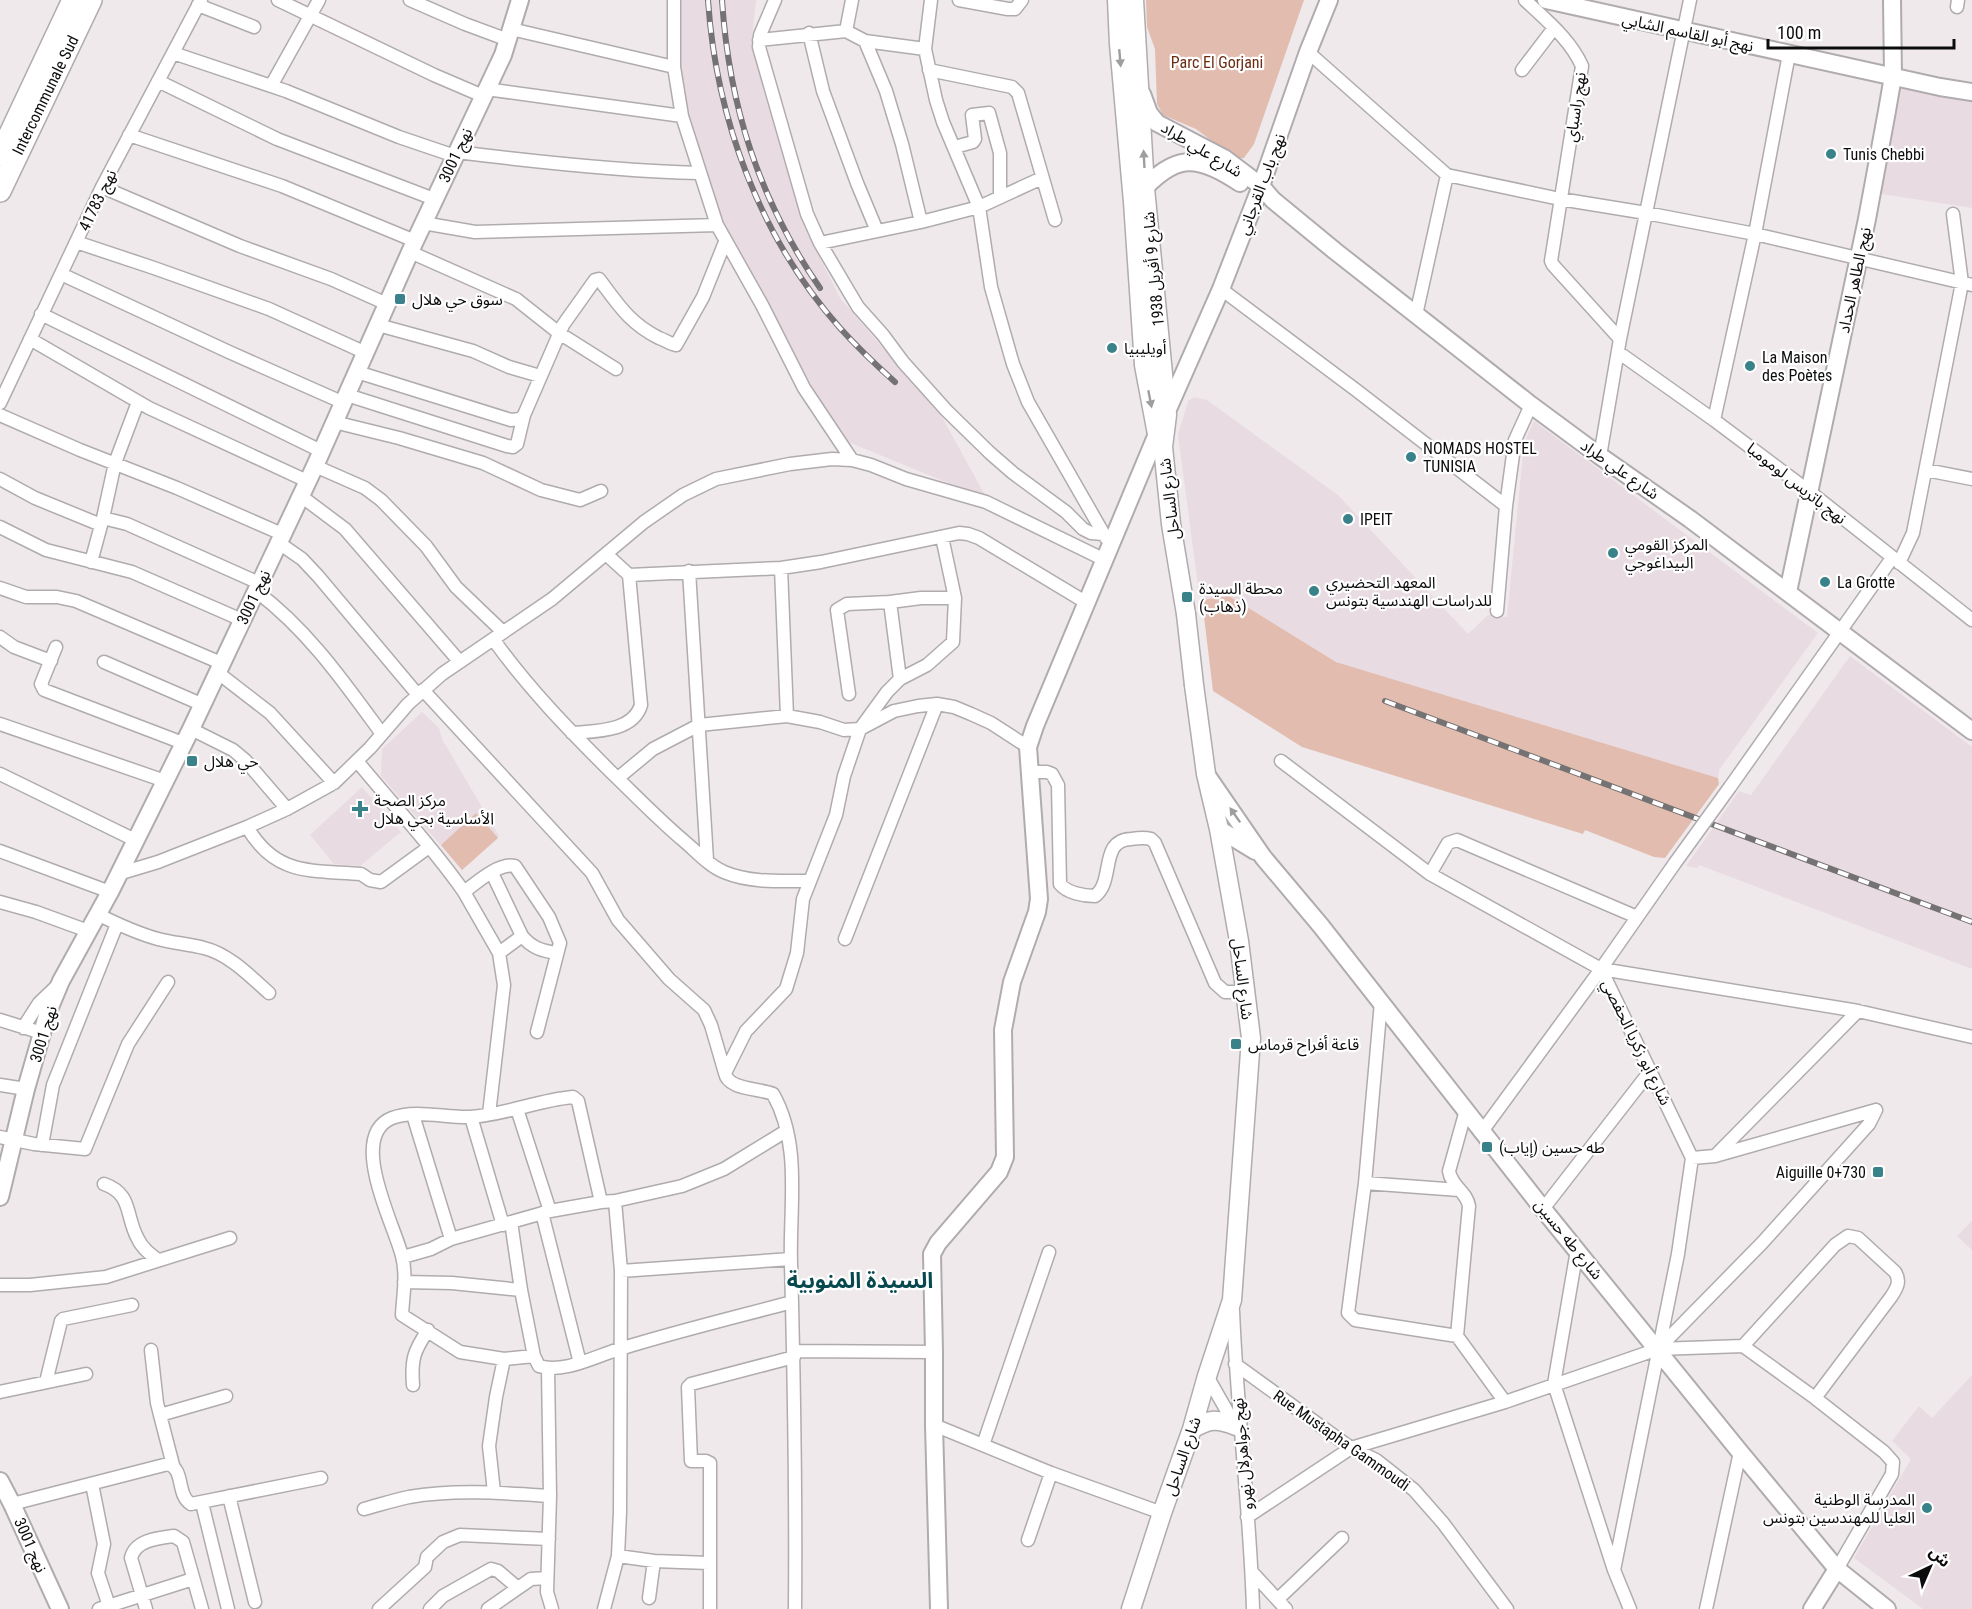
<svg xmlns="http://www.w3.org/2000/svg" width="1972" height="1609" viewBox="0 0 1972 1609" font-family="'Roboto Condensed','Noto Sans Arabic',sans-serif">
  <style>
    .built { fill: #e9dbe2 }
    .green { fill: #e1bcaf }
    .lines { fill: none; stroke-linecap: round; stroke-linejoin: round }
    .street-casing { stroke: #b0abae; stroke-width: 15 }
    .secondary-casing { stroke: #b0abae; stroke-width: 20 }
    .primary-casing { stroke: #b0abae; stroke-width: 21 }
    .highway-casing { stroke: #b0abae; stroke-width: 24 }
    .street { stroke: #fff; stroke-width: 12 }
    .secondary { stroke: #fff; stroke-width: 16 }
    .primary { stroke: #fff; stroke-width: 18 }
    .highway { stroke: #fff; stroke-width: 21 }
    .rail-casing { stroke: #757274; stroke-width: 6 }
    .rail { stroke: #fff; stroke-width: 4; stroke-dasharray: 11; stroke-linecap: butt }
    .street-bridge-casing { stroke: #b0abae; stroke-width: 15; stroke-linecap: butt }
    .primary-bridge-casing { stroke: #b0abae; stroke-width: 21; stroke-linecap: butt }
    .street-bridge { stroke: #fff; stroke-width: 12 }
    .primary-bridge { stroke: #fff; stroke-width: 18 }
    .oneway { fill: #9e9e9e }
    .poi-dot { fill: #3a828a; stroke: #fff; stroke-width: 2 }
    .labels { text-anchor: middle; stroke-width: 4.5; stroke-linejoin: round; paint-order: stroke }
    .street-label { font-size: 16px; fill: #0d0c0d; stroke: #fff }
    .park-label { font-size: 16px; fill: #6d2b12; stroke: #fff }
    .poi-label { font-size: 16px; fill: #0d0c0d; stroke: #fff; text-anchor: start }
    .district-label { font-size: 22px; font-weight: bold; fill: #08494f; stroke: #fff }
  </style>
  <rect width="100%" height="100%" fill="#efe9ec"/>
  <path class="built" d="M676,0H756L752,37L763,89L804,226L840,298L942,417L987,499L841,439L722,223L689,118L679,63Z
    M1898,82L1972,95V208L1875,193Z
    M1194,397L1207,400L1338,495L1468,634L1488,615L1507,617L1524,443L1534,421L1818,633L1719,770L1718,778L1336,662L1229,596L1202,600L1198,586L1178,435L1188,401Z
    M1850,656L1972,747V969L1699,865L1697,868L1686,866L1739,791L1751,795Z
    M422,712L439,728L442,739L499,836L462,870L381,776L382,749Z
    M362,787L401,832L360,866L334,864L310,835Z
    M1972,1221V1250L1957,1236Z
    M1972,1375V1609H1923L1854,1558L1911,1459L1892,1441L1919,1406L1932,1418Z"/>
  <path class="green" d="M1146,0H1304L1254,144L1244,158L1236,159L1196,129L1163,115L1157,104L1155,49L1147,27Z
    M1229,596L1336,662L1718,778L1719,784L1665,858L1654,857L1585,830L1583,834L1302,747L1213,691L1202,600Z
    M476,813L498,838L462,870L441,845Z"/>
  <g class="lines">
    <defs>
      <path id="street" d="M278,0L434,75L483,96
        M410,0L465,24L508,40
        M674,0V67L682,116L717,225L762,305L804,388L852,460
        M775,0L760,35L759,47L807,214L820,243L858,307L883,335L903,362L946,410L990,453L1013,473L1066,512L1083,529L1091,533L1103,534
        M931,0L925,49L936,100L943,122L979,207L991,287L1013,364L1028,402L1106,538
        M959,0L1008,9H1015L1022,0
        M1525,0C1546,20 1570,39 1582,66L1551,261L1553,265L1620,339
        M198,5L254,27
        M1957,7L1958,0
        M511,29L674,67
        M846,31L852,0
        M809,33L823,91L857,183L877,231
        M759,40L846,31L865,41L925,49
        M865,41L886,91L902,144L921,222
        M1308,52L1447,175L1560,199L1646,213L1755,234L1972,285
        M173,53L286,91L399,137L455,156
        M929,70L1012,87L1018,93L1055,220
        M1522,70L1554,28
        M158,81L277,139L434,199
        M271,86L319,0
        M486,89L682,116
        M129,135L282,186L415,241
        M955,147L973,142L975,139L972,115L989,113L1000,153V197
        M457,152C537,162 618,171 699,173
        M102,187L240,246L331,279L387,304
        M423,223L475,232L717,225
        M76,242L154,268L269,309L366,353
        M820,243L921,222L979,207L1042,178
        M410,252L516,299L559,333L616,369
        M61,274L229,352L344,403
        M1221,289L1356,390L1506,506
        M41,314L321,451
        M1416,315L1447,175
        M378,325L473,351L509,367L540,376
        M30,339L149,408L307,481
        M1618,352L1714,420L1810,492L1972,620
        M357,372L511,420L520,419L524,415L563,325L595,280L599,279C618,304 629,323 659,338C665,340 670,344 676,345L703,297L725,242
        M347,395L507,446L513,447L517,444L524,415
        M0,403L102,187L201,0
        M0,415L80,450L177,488L282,534
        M1714,420L1755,234L1789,54
        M334,422L399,438L483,463L541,490L580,500L601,491
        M1600,456L1620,339L1690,0
        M315,466L365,488L381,500L426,546L456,587L503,632
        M1926,470L1972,479
        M0,479L35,498L101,525
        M301,496L345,529L459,661
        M103,518L115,463L138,402
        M0,527L46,550L132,572L242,620
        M279,543L302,559L318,576L418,695
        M91,562L103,518L127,524L259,583
        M1899,563L1913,533L1962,283L1953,214
        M781,568L787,716
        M689,571L707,860
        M629,575L781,568L821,562L959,533L968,534L979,538L1087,603
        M0,588L26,597H57L76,601L221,663
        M256,591C308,630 344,682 382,734
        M1497,611L1506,506L1515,440L1531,405
        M0,637L14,647L51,661
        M493,639C528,688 569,730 611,772C635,795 658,819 684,841C696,851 709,866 724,872C750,883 781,881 809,881
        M56,647L41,684L44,690L183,743
        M104,662L201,704
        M217,672L270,713L334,783
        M900,679L890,602L921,598H955
        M423,690L592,873L618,920L669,979L704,1010L711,1025L725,1073
        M849,694L837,610L847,604L890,602
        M0,724L165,781
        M191,729L233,750L245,760L287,809
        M572,733C595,731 633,732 641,705L629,575L606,554
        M357,761C393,805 432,846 464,892C476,883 499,862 515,866L549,917L560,943L537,1032
        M1281,761L1430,874L1601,969L1858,1011L1972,1037
        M1031,772H1047L1052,774L1058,785L1060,884C1067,893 1084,896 1095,896C1115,881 1099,840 1131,839C1138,838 1144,837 1151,839L1155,843L1215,983L1225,992H1247
        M0,774L135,840
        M618,778L653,749L699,725L787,716L820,722L844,730L860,729L894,711L918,706L937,704L954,707L971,714L991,723L1028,747
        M1730,787L1892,558
        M247,827C276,876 310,870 361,874L370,880L381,882L429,847
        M0,851L110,892
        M492,873L522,936C532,948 542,951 557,953
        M118,874L158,862L247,827L287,809L334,783L370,748L408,704L442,674L552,599L644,522L683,495L716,479L790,464L832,459L852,460L871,465L906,479L986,502L1105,560
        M1430,874L1448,843L1457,840L1637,917
        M464,892L499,953L504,985L489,1114
        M0,902L36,912L88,931
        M97,914C117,924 136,933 158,939C173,943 189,944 204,948C229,954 251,977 269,993
        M845,939L937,704
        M499,953L522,936
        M1601,969L1692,1158L1678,1254L1614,1570
        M1381,1002L1365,1183L1348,1313L1355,1320L1457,1336L1505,1402
        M0,1020L42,1033
        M23,1028L39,1003L60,983
        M0,1085L26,1089
        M517,1109L550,1211
        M413,1115L451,1239
        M471,1117L503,1225
        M1483,1130L1601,969L1675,863
        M0,1137L34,1144L85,1149L128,1044L168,982
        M42,1145L53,1085L117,924
        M1715,1156L1858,1011
        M1692,1158L1715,1156L1876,1110
        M1365,1183L1459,1190
        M104,1184C133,1194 125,1216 138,1239C142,1248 150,1254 158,1260
        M1543,1209L1651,1070
        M542,1213L580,1363
        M511,1222L521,1290L534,1356L539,1366C565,1374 597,1355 623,1348C678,1331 736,1317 792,1302
        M1577,1250L1554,1384L1614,1570L1630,1609
        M403,1257L431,1249L451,1239L550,1211L601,1202L615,1201L682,1186L724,1169L786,1131
        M621,1271L791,1259
        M404,1282L452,1283L521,1290
        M0,1285H30L106,1277L230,1238
        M1233,1311C1237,1411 1250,1509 1253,1609
        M1457,1336L1469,1206C1467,1192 1451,1186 1449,1171L1466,1110
        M1743,1346L1835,1245L1848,1236L1858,1238L1895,1272C1901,1281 1897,1288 1891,1297L1815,1398
        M1659,1348L1762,1243L1869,1124L1876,1110
        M151,1350L157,1403L160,1415
        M795,1351L934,1352
        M534,1356L504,1359L460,1352L402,1315C403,1296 407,1275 402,1256C394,1224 347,1136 392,1118C416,1109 445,1118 470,1117C505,1115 538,1100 573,1097L578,1101L601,1202
        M1235,1364L1351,1448L1376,1460L1414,1490L1443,1523L1507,1609
        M548,1369L550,1496L547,1592L552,1609
        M1207,1376L1236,1427
        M46,1382L61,1321L63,1319L132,1305
        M413,1385C411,1359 414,1351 428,1330
        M0,1392L86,1374
        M934,1425L1051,1473L1162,1513
        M983,1445L1049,1252
        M173,1465L160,1415L226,1396
        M92,1484L104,1544L98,1573L110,1609
        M494,1492L489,1446L496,1397L504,1359
        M229,1496L255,1602
        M202,1503L228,1609
        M12,1504L168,1464C185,1469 176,1495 191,1504L321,1478
        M364,1509C379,1505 394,1500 409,1497C455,1489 504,1493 550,1496
        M1247,1517L1351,1448L1505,1402L1658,1349L1743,1346L1815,1398L1884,1452L1893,1462L1892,1474L1837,1569
        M1028,1540L1051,1473
        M618,1556L654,1561L709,1563
        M1252,1572L1286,1609
        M649,1598L654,1561
        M1278,1599L1342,1538
        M99,1609L193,1579
        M146,1609L131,1558C135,1540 158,1538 174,1536L183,1542L202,1609
        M379,1609L425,1567L427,1557L443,1542L460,1535L549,1539
        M430,1609L443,1596L491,1569L498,1571L518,1588
        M488,1609L531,1579L547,1578
        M604,1609L618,1556L620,1512L621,1271L615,1201
        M710,1609V1463L706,1461H691L688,1387L691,1384L794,1357
        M795,1609C796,1494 794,1379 791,1264C789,1208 802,1145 773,1094C759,1088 728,1090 725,1073L746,1031L786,989L797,953L803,899L836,815L844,776L860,729L887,692L900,679L927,665L953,642L955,598L942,537
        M1706,1609L1740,1452"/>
      <path id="secondary" d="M1546,0L1940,87L1972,92
        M1142,94L1149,113L1157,123L1224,158L1261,186L1273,200L1335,251L1531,405L1600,456L1690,519L1972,731
        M1139,194C1175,153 1197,154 1240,183
        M1788,592L1867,219L1887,111L1893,76L1892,0
        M1208,777L1263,857L1321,926L1543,1209L1740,1452L1837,1569L1887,1609
        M1219,829L1255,851
        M0,1197L26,1089L48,1012L61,981L110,892L191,729L315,466L415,241L503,55L520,0
        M0,1481L12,1504L60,1609
        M939,1609L934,1425V1352L932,1254L938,1243L999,1172L1005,1157L1003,1030L1012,982L1037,912L1039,899L1028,747L1035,726L1157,434L1221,289L1261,186L1308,52L1329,0
        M1812,1609L1837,1569"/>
      <path id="primary" d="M1117,0L1119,44L1133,202L1144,365L1157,434L1160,440
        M1134,0L1145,188L1167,415L1163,447L1171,524L1186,614
        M1192,1429C1209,1419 1217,1418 1236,1426
        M1131,1609L1162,1513L1192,1429L1207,1376L1232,1300L1251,1038L1239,941L1219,829L1206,774L1194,685"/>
      <path id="highway" d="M0,155L73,0
        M0,191L91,0"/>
    </defs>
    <use href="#street" class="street-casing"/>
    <use href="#secondary" class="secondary-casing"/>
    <use href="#primary" class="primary-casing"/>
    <use href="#highway" class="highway-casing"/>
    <use href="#street" class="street"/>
    <use href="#secondary" class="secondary"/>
    <use href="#primary" class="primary"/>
    <use href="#highway" class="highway"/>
    <defs>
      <path id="rail" d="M708,0C716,119 760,238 840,328C857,347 876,365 895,382
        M722,0C729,106 759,200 820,288
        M1385,701L1972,922"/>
    </defs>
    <use href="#rail" class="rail-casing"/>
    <use href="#rail" class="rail"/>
    <defs>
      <path id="street-bridge" d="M1675,863L1730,787"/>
      <path id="primary-bridge" d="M1186,614L1194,685"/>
    </defs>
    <use href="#street-bridge" class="street-bridge-casing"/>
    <use href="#primary-bridge" class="primary-bridge-casing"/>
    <use href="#street-bridge" class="street-bridge"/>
    <use href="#primary-bridge" class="primary-bridge"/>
  </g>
  <defs><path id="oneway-solid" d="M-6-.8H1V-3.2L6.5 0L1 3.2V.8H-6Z" transform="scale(1.5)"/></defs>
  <g class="oneway">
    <use href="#oneway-solid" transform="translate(1120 58) rotate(85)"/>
    <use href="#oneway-solid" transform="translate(1144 159) rotate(-93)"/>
    <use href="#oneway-solid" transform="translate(1150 399) rotate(79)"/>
    <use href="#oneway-solid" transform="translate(1235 815) rotate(-125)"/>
  </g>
  <g class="poi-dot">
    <circle cx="1831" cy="154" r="6"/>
    <rect x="394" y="293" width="12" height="12" rx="3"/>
    <circle cx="1112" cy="348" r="6"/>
    <circle cx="1750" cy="366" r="6"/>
    <circle cx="1411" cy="457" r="6"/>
    <circle cx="1348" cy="519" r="6"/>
    <circle cx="1613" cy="553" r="6"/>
    <circle cx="1825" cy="582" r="6"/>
    <circle cx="1314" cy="591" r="6"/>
    <rect x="1181" y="591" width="12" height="12" rx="3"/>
    <rect x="186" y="755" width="12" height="12" rx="3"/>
    <path d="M357 800h6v6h6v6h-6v6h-6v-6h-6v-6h6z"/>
    <rect x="1230" y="1038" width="12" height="12" rx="3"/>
    <rect x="1481" y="1141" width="12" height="12" rx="3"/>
    <rect x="1872" y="1166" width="12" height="12" rx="3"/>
    <circle cx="1927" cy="1508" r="6"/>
  </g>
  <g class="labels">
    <g class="street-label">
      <text transform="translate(1688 32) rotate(12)" y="6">نهج أبو القاسم الشابي</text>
      <text transform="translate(45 95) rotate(-64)" y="6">Intercommunale Sud</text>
      <text transform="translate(1575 107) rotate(-82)" y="6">نهج راسباي</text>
      <text transform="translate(1202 149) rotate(31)" y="6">شارع علي طراد</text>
      <text transform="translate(455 155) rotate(-65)" y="6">نهج 3001</text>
      <text transform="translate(1261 184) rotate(-69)" y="6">نهج باب القرجاني</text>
      <text transform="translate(97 200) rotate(-64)" y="6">نهج 41783</text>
      <text transform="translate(1153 269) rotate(-95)" y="6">شارع 9 أفريل 1938</text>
      <text transform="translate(1854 280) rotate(-78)" y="6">نهج الطاهر الحداد</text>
      <text transform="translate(1620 469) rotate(35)" y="6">شارع علي طراد</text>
      <text transform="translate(1797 483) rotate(38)" y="6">نهج باتريس لومومبا</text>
      <text transform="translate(1169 499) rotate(-97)" y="6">شارع الساحل</text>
      <text transform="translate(253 597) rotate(-65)" y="6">نهج 3001</text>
      <text transform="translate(1243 979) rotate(83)" y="6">شارع الساحل</text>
      <text transform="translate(43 1034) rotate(-73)" y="6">نهج 3001</text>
      <text transform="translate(1637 1042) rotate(64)" y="6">شارع أبو زكريا الحفصي</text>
      <text transform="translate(1569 1239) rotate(51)" y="6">شارع طه حسين</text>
      <text transform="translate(1342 1440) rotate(35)" y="6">Rue Mustapha Gammoudi</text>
      <text transform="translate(1242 1454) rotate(-95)" y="6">نهج جواهرلال نهرو</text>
      <text transform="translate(1182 1456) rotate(-71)" y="6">شارع الساحل</text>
      <text transform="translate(31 1545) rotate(66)" y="6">نهج 3001</text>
    </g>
    <g class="park-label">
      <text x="1217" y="68">Parc El Gorjani</text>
    </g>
    <g class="poi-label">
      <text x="1843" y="160">Tunis Chebbi</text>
      <text x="412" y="305">سوق حي هلال</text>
      <text x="1124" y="354">أويليبيا</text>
      <text x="1762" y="363">La Maison<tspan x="1762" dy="18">des Poètes</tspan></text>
      <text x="1423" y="454">NOMADS HOSTEL<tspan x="1423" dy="18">TUNISIA</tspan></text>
      <text x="1360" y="525">IPEIT</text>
      <text x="1625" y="550">المركز القومي<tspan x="1625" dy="18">البيداغوجي</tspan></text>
      <text x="1326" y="588">المعهد التحضيري<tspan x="1326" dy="18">للدراسات الهندسية بتونس</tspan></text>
      <text x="1837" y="588">La Grotte</text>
      <text x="1199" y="594">محطة السيدة<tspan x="1199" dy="18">(ذهاب)</tspan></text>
      <text x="204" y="767">حي هلال</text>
      <text x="374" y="806">مركز الصحة<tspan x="374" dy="18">الأساسية بحي هلال</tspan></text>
      <text x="1248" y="1050">قاعة أفراح قرماس</text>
      <text x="1499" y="1153">طه حسين (إياب)</text>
      <text x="1866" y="1178" text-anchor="end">Aiguille 0+730</text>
      <text x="1915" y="1505" text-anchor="end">المدرسة الوطنية<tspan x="1915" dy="18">العليا للمهندسين بتونس</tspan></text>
    </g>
    <g class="district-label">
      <text x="860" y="1288">السيدة المنوبية</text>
    </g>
  </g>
  <g transform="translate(1930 1567) rotate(44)" stroke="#ffffff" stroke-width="4.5" paint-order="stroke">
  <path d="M0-4.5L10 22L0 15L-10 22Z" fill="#0d0c0d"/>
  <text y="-9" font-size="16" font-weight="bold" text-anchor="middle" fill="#0d0c0d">ش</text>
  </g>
  <path d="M1768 39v9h186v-9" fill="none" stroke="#0d0c0d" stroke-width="3"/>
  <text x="1777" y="39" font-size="18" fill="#0d0c0d" stroke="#ffffff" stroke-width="4.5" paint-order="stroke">100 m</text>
</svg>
